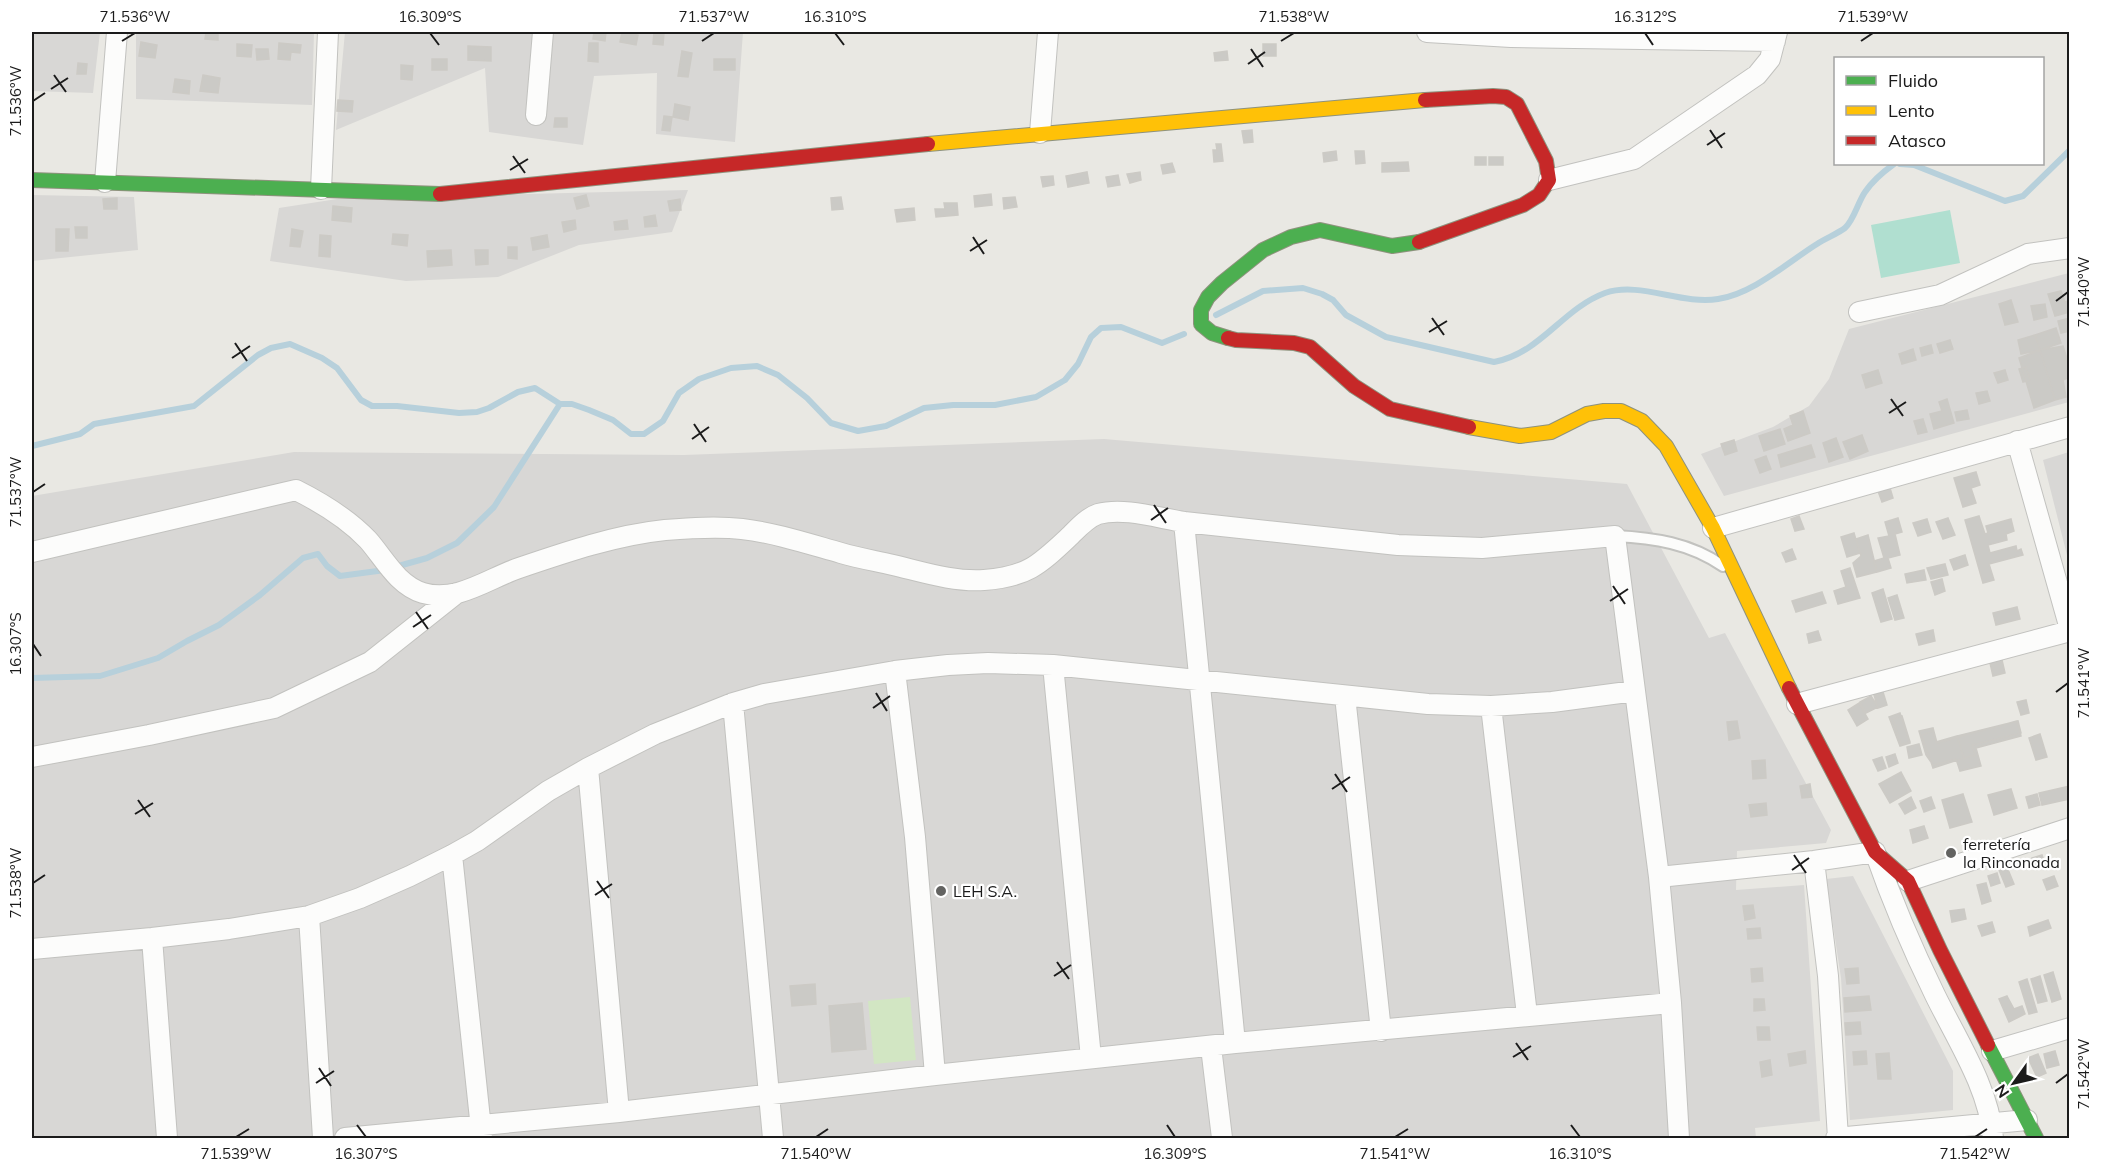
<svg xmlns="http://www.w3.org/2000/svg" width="2101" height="1170" viewBox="0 0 2101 1170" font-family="Mulish,sans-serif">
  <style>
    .residential { fill: #d8d7d5 }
    .grass { fill: #d2e6c3 }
    .pitch { fill: #b0dfd0 }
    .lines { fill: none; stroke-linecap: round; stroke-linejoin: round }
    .stream { stroke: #b7d0db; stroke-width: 6 }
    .building { fill: #cbcac6; stroke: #cccac5; stroke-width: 1.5 }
    .lane-casing { stroke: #c2c2bf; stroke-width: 14 }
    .street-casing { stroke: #c2c2bf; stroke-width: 22 }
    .fast-casing { stroke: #8e927d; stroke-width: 16 }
    .slow-casing { stroke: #8e927d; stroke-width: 16 }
    .jam-casing { stroke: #8e927d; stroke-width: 16 }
    .lane { stroke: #fcfcfb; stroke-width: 10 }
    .street { stroke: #fcfcfb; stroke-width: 20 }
    .fast { stroke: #4caf50; stroke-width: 14 }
    .slow { stroke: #ffc107; stroke-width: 14 }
    .jam { stroke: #c62828; stroke-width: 14 }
    .ticks { fill: none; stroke: #1b1b1b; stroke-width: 2 }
    .poi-dot { fill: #636361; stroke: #fff; stroke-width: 2 }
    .labels { text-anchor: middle; stroke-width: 4.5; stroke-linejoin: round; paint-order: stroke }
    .poi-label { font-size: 16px; fill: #1b1b1b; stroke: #fff; text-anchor: start }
    .neatline { fill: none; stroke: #1b1b1b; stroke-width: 2 }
    .ticks-label { font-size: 15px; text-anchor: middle; fill: #1b1b1b }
  </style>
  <rect width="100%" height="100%" fill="#e9e8e3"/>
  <path class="residential" d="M32,32H100L93,93L32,91Z
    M136,32H314L312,105L136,99Z
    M345,32H743L735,142L656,134L657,73L594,76L583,145L489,132L485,68L336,130Z
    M688,190L672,232L579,245L498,277L406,281L270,261L279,208L337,199Z
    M32,195L134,197L138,250L32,261Z
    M2069,273V402L1724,496L1701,454L1773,427L1809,406L1829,379L1849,329Z
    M1104,439L1627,484L1709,638L1725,633L1831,830L1826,843L1737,851L1736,890L1804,885L1820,1121L1755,1128L1756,1138H32V496L294,452L684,455Z
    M2069,452H2070L2069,563L2043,460Z
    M1853,876L1953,1071V1110L1850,1120L1841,978L1826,879Z"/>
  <path class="grass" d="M910,997L916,1060L874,1064L868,1001Z"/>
  <path class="pitch" d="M1950,210L1960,263L1881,278L1871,225Z"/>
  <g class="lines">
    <path class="stream" d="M1900,164L1914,165L2005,201L2023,196L2070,150
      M1216,315L1263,291L1303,288L1322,294L1333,300L1346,315L1386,337L1494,362C1541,353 1562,309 1605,293C1640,281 1681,305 1718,299C1753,294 1788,262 1817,244C1826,238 1837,234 1845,228C1854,220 1858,202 1865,192C1873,180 1883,172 1894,164
      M32,446L80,434L94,424L194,406L258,355L271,348L290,344L322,358L337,368L361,400L372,406H397L459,413L477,412L489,408L518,392L535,388L560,404H572L589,410L613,420L631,434H644L663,421L679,393L699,379L731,368L757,366L778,375L807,398L831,423L858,431L886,426L924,408L953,405H995L1036,397L1065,380L1078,364L1091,337L1101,328L1121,327L1162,343L1184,334
      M395,567L427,558L457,543L494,507L560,404
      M32,678L100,676L158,658L187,641L219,625L260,595L303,558L318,554L327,566L340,576L385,570"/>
  </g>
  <path class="building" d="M206,32H218V40L205,39Z
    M594,32H606L605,41L593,39Z
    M622,32L638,35L636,45L620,42Z
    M654,32L664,33L663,45L653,44Z
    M141,42L157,45L155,58L139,56Z
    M279,43L301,45L300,53L291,52L290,60L278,59Z
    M589,43H598V62L588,61Z
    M237,44L252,45L251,57L237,56Z
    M1263,44H1276V56H1263Z
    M468,46L491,47V61L468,60Z
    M256,49H268L269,59L257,60Z
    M682,51L692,53L688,77L678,76Z
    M1227,51L1228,60L1215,61L1214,53Z
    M432,59H447V70H432Z
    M714,59H735V70H714Z
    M78,63L87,64L86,74H77Z
    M401,65L413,66L412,80L401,79Z
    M203,75L220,78L218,93L200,91Z
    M175,79L190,81L189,94L173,92Z
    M338,100L353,101L352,112L337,111Z
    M675,104L690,107L688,120L673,117Z
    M664,116L672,117L670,131L662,130Z
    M555,118H567V127H554Z
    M1252,130L1253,142L1244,143L1242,131Z
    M1216,144H1221L1223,161L1214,162L1213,150H1217Z
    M1336,151L1337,160L1324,162L1323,153Z
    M1355,151H1364L1365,163L1356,164Z
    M1475,157H1486V165H1475Z
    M1489,157H1503V165H1489Z
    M1408,162L1409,171L1382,172V163Z
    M1172,163L1175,172L1163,174L1161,165Z
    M1087,172L1089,183L1068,187L1066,176Z
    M1140,172L1141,180L1130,183L1127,174Z
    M1118,175L1120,185L1108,187L1106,177Z
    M1053,176L1054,185L1043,187L1041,177Z
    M991,194L992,205L975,207L974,196Z
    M586,195L589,206L577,209L574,198Z
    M841,197L843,209L832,210L831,198Z
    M1015,197L1017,207L1004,209L1003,198Z
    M117,198V209H104L103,199Z
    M680,199L681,210L670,211L668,201Z
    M944,203H957L958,215L936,217L935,209H945Z
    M333,206L352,208L351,222L332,220Z
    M914,208L915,220L897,222L895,210Z
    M655,215L657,226L645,227L644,217Z
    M575,220L576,229L564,232L562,222Z
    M627,220L628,229L615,230L614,222Z
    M75,227H87V238H76Z
    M56,229H69L68,251H56Z
    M292,229L303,231L300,247L290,246Z
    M393,234L408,235L407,246L392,244Z
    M320,235L331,236L330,257L319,256Z
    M547,235L549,247L533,250L531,238Z
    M508,247H517V259L508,258Z
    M451,250L452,265L428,267L427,251Z
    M475,250H488V264L476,265Z
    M2061,291L2065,302L2070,300V312L2055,316L2048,294Z
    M2011,300L2018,322L2005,325L1999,304Z
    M2045,304L2047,317L2034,320L2031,306Z
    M2070,318V331L2061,333L2058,321Z
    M2056,328L2061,343L2040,350L2035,335Z
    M2035,335L2040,350L2021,354L2018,340Z
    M1950,340L1953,349L1940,353L1937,344Z
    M1931,345L1933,353L1922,356L1920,348Z
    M2063,346L2070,368V377L2063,380L2066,397L2055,400L2040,350Z
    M1913,349L1916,360L1902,364L1899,354Z
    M2040,350L2055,400L2034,408L2019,358Z
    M2026,367L2030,380L2023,382L2019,369Z
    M1878,370L1882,383L1866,388L1862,375Z
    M2005,370L2008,380L1998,383L1994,373Z
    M1987,391L1990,401L1979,404L1976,393Z
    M1947,399L1954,423L1934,429L1930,414L1942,411L1939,402Z
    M1967,410L1969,419L1957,421L1955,412Z
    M1803,411L1810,433L1788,441L1784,429L1793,425L1790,416Z
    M1923,419L1927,432L1918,434L1914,421Z
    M1780,429L1785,444L1764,451L1759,436Z
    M1862,435L1868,451L1850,459L1843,442Z
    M1836,438L1843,457L1829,462L1823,443Z
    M1734,440L1737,451L1725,455L1721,444Z
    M1811,445L1815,457L1781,467L1778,455Z
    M1766,456L1771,469L1760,473L1755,460Z
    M1976,472L1980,485L1971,488L1976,503L1963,507L1954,478Z
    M1890,488L1893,498L1882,502L1878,491Z
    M1799,516L1804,529L1795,531L1791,519Z
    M1979,516L1985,534L1988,533L1986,526L2011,519L2014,531L2006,534L2007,540L1988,545L1990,553L2016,546L2017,551L2021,549L2023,555L1989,564L1994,580L1983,583L1965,520Z
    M1898,518L1902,532L1895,534L1900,555L1888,558L1891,568L1877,572L1874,561L1884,558L1878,538L1889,536L1885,522Z
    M1948,518L1955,535L1943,539L1936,522Z
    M1927,519L1931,532L1918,536L1913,523Z
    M1854,533L1860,553L1847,557L1841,537Z
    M1868,535L1877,572L1857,577L1853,563L1861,556L1856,539Z
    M1792,549L1796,559L1786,562L1782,553Z
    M1965,555L1968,565L1954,570L1950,560Z
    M1945,564L1948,575L1931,579L1927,568Z
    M1850,568L1860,598L1838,604L1834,591L1846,587L1841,571Z
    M1924,570L1926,580L1907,583L1905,574Z
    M1942,579L1945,591L1935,595L1931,582Z
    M1883,589L1892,619L1881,622L1872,593Z
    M1822,592L1826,603L1796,612L1792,601Z
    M1897,595L1904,618L1895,620L1888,598Z
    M2017,607L2020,619L1996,625L1993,613Z
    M1933,630L1935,641L1919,645L1916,634Z
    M1818,631L1821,640L1809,643L1807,634Z
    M2002,660L2005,673L1993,676L1990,663Z
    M1883,692L1887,705L1878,708L1874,695Z
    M1871,696L1878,707L1866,713L1860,702Z
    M2026,700L2029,713L2021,715L2017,702Z
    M1859,703L1868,719L1857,726L1848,710Z
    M1900,713L1910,743L1900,746L1889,717Z
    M1902,716L1910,742L1901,744L1893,719Z
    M1737,721L1740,738L1729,740L1727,722Z
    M2017,721L2021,736L1976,748L1981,766L1960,771L1956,759L1933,765L1926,755L1919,731L1933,728L1937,743Z
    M2018,721L2021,733L1972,745L1975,755L1964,758L1957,736Z
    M1933,731L1936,742L1957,736L1964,758L1933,768L1922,735Z
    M2040,734L2047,757L2036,760L2029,738Z
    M1919,744L1922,755L1909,758L1907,747Z
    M1895,754L1898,763L1889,767L1886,757Z
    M1882,757L1886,768L1878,771L1873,760Z
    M1765,760L1766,778L1753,779L1752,761Z
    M1901,772L1911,791L1890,803L1879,784Z
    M1810,784L1812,797L1802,798L1800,786Z
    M2070,786V799L2042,805L2039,793Z
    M2011,789L2017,808L1994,815L1988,795Z
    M1963,794L1972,822L1950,828L1942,800Z
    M2037,794L2040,805L2029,808L2026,797Z
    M1911,797L1916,808L1905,814L1899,804Z
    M1931,797L1935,808L1924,812L1920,801Z
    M1766,803L1767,815L1751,817L1749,805Z
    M1924,826L1928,838L1913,843L1910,830Z
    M2042,855L2045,864L2035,867L2032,858Z
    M2007,867L2014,884L2006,887L1999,870Z
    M1997,873L2000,883L1991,886L1988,876Z
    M2054,876L2058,886L2047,890L2043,880Z
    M1986,883L1991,901L1982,904L1977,885Z
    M1753,905L1755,918L1745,920L1743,906Z
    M1964,909L1966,919L1952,922L1950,911Z
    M2048,920L2051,928L2030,936L2028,927Z
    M1992,922L1995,932L1982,936L1978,926Z
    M1760,928L1761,938L1748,939L1747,929Z
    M1762,968L1763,981L1752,982L1751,969Z
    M1858,968L1859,983L1847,984L1845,969Z
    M2053,972L2061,999L2052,1002L2044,975Z
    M2040,976L2047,1001L2038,1003L2031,979Z
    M2027,979L2037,1012L2029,1014L2019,982Z
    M815,984L816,1004L792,1006L790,986Z
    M1869,996L1871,1010L1845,1012L1844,998Z
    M2007,996L2014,1009L2022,1006L2025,1014L2009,1022L1999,999Z
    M1754,999H1764L1765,1010L1754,1011Z
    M862,1003L866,1049L832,1052L829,1006Z
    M1860,1022L1861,1034L1846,1035L1845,1023Z
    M1757,1027H1769L1770,1040H1758Z
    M1805,1051L1806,1063L1790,1066L1788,1054Z
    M1866,1051L1867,1064L1854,1065L1853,1052Z
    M2055,1051L2059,1065L2047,1068L2044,1054Z
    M1889,1053L1891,1079H1878L1876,1054Z
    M2038,1054L2046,1073L2037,1077L2028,1058Z
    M1770,1060L1772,1075L1762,1077L1760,1062Z"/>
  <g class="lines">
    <defs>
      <path id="lane" d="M1615,536C1654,538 1690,543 1723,566"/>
      <path id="street" d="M1427,32L1511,37L1775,41
        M536,115L543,32
        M1040,133L1048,32
        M1549,180L1634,159L1757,75L1770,59L1777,32
        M105,182L117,32
        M321,189L328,32
        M1859,312L1940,295L2028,254L2070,248
        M2017,441L2070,629
        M1713,528L2070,427
        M32,552L296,490C322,503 348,519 368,540C384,558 397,585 423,593C457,603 489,578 519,568C566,552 616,535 665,530C690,528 717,526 742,529C776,533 809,544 841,553C858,558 876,561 893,565C923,572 953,582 984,580C1028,577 1040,564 1071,535C1079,527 1087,518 1098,514C1124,507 1158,518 1184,522
        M1053,665L1091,1058
        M895,671L915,837L935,1075
        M1345,696L1381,1031
        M733,703L773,1138
        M1797,704L2070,631
        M1491,706L1527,1015
        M32,757L149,735L274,708L370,662L457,593
        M588,768L619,1112
        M452,855L482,1138
        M1814,861L1828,976L1838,1138
        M1659,877L1814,861L1875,852C1892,901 1912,948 1935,995C1957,1040 1989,1088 1993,1138
        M1908,881L2070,828
        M309,916L323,1138
        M152,938L167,1138
        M32,949L152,938L229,929L309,916L360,898L410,876L452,855L477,841L548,791L588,768L655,734L733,703L764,694L895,671L948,665L988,663L1053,665L1428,704L1491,706L1552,702L1635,691
        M1235,1043L1184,522L1398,545L1482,548L1615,536L1659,877L1671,1003L1679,1138
        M1211,1047L1222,1138
        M1992,1051L2070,1028
        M345,1138L619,1112L935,1075L1235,1043L1671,1003
        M1836,1138L2027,1120"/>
      <path id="fast" d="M32,180L440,194
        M1228,338L1212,333L1201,324V310L1208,297L1222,283L1263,250L1291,237L1320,230L1392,246L1419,242
        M1988,1045L2036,1138"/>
      <path id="slow" d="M928,144C1094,128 1260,116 1425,100
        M1469,427L1520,436L1551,432L1587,414L1604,411H1621L1642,421L1666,446L1713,528L1789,688"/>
      <path id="jam" d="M440,194L928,144
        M1419,242L1523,205L1539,195L1549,180L1546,161L1517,104L1506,97L1493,96L1425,100
        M1228,338L1236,340L1294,343L1310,347L1354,386L1390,409L1469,427
        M1789,688L1875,852L1908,881L1940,950L1988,1045"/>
    </defs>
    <use href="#lane" class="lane-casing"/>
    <use href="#street" class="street-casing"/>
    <use href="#fast" class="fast-casing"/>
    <use href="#slow" class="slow-casing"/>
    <use href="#jam" class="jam-casing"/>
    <use href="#lane" class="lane"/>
    <use href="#street" class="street"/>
    <use href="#fast" class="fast"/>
    <use href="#slow" class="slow"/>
    <use href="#jam" class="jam"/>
  </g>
  <path class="ticks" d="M430,33L439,45M835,33L844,45M1645,33L1653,45M122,41L135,33M702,41L714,33M1281,41L1294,33M1861,41L1873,33M1251,49L1263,67M1248,64L1265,52M54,75L66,92M51,89L68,78M33,101L45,93M1710,130L1722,148M1707,145L1725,133M513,156L525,173M510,170L528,159M973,237L984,254M970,251L987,240M2056,301L2068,292M1432,318L1444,335M1429,332L1447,321M235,343L247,361M232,358L250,346M1891,399L1903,416M1889,413L1906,402M694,424L706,442M692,439L709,427M33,492L45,484M1154,505L1166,523M1151,520L1168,508M1613,586L1625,604M1610,601L1628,589M416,612L428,629M413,627L431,615M33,644L41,656M2056,692L2068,683M876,693L887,711M873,708L890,696M1335,774L1347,792M1332,789L1350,777M138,800L150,817M135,814L153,803M1794,855L1806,873M1792,870L1809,858M597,881L609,898M33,883L45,875M595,895L612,884M1057,962L1069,979M1054,976L1071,965M1516,1043L1528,1060M1513,1057L1531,1046M319,1068L331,1086M316,1083L334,1071M2056,1083L2068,1074M357,1125L366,1137M1167,1125L1175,1137M1571,1125L1580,1137M236,1137L249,1129M816,1137L828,1129M1395,1137L1408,1129M1975,1137L1987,1129"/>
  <g class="poi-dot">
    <circle cx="1951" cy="853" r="6"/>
    <circle cx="941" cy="891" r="6"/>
  </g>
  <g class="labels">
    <g class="poi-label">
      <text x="1963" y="850">ferretería<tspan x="1963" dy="18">la Rinconada</tspan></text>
      <text x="953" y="897">LEH S.A.</text>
    </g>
  </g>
  <rect width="2101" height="1170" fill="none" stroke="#ffffff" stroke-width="66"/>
  <rect x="1834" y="57" width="210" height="108" fill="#ffffff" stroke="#a4a4a4" stroke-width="1.5"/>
  <rect x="1846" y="76" width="30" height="9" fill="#4caf50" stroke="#a4a4a4" stroke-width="1.5"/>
  <text x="1888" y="87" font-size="18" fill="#1b1b1b">Fluido</text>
  <rect x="1846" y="106" width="30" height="9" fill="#ffc107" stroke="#a4a4a4" stroke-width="1.5"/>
  <text x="1888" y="117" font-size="18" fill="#1b1b1b">Lento</text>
  <rect x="1846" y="136" width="30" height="9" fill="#c62828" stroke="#a4a4a4" stroke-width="1.5"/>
  <text x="1888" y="147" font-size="18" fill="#1b1b1b">Atasco</text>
  <g transform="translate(2014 1083) rotate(236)" stroke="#ffffff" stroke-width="4.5" paint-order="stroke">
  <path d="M0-4.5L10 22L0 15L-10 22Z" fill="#1b1b1b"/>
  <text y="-9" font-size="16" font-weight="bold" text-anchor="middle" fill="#1b1b1b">N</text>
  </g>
  <rect x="33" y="33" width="2035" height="1104" class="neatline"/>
  <g class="ticks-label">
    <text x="135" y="22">71.536°W</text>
    <text x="430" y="22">16.309°S</text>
    <text x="714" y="22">71.537°W</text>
    <text x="835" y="22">16.310°S</text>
    <text x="1294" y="22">71.538°W</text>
    <text x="1645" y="22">16.312°S</text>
    <text x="1873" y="22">71.539°W</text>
    <text transform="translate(16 101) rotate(-90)" y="5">71.536°W</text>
    <text transform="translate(2084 292) rotate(-90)" y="5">71.540°W</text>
    <text transform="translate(16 492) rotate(-90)" y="5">71.537°W</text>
    <text transform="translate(16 644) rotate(-90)" y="5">16.307°S</text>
    <text transform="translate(2084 683) rotate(-90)" y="5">71.541°W</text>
    <text transform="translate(16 883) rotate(-90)" y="5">71.538°W</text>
    <text transform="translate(2084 1074) rotate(-90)" y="5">71.542°W</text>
    <text x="236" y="1159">71.539°W</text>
    <text x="366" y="1159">16.307°S</text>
    <text x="816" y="1159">71.540°W</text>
    <text x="1175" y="1159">16.309°S</text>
    <text x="1395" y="1159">71.541°W</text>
    <text x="1580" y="1159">16.310°S</text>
    <text x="1975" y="1159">71.542°W</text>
  </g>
</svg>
